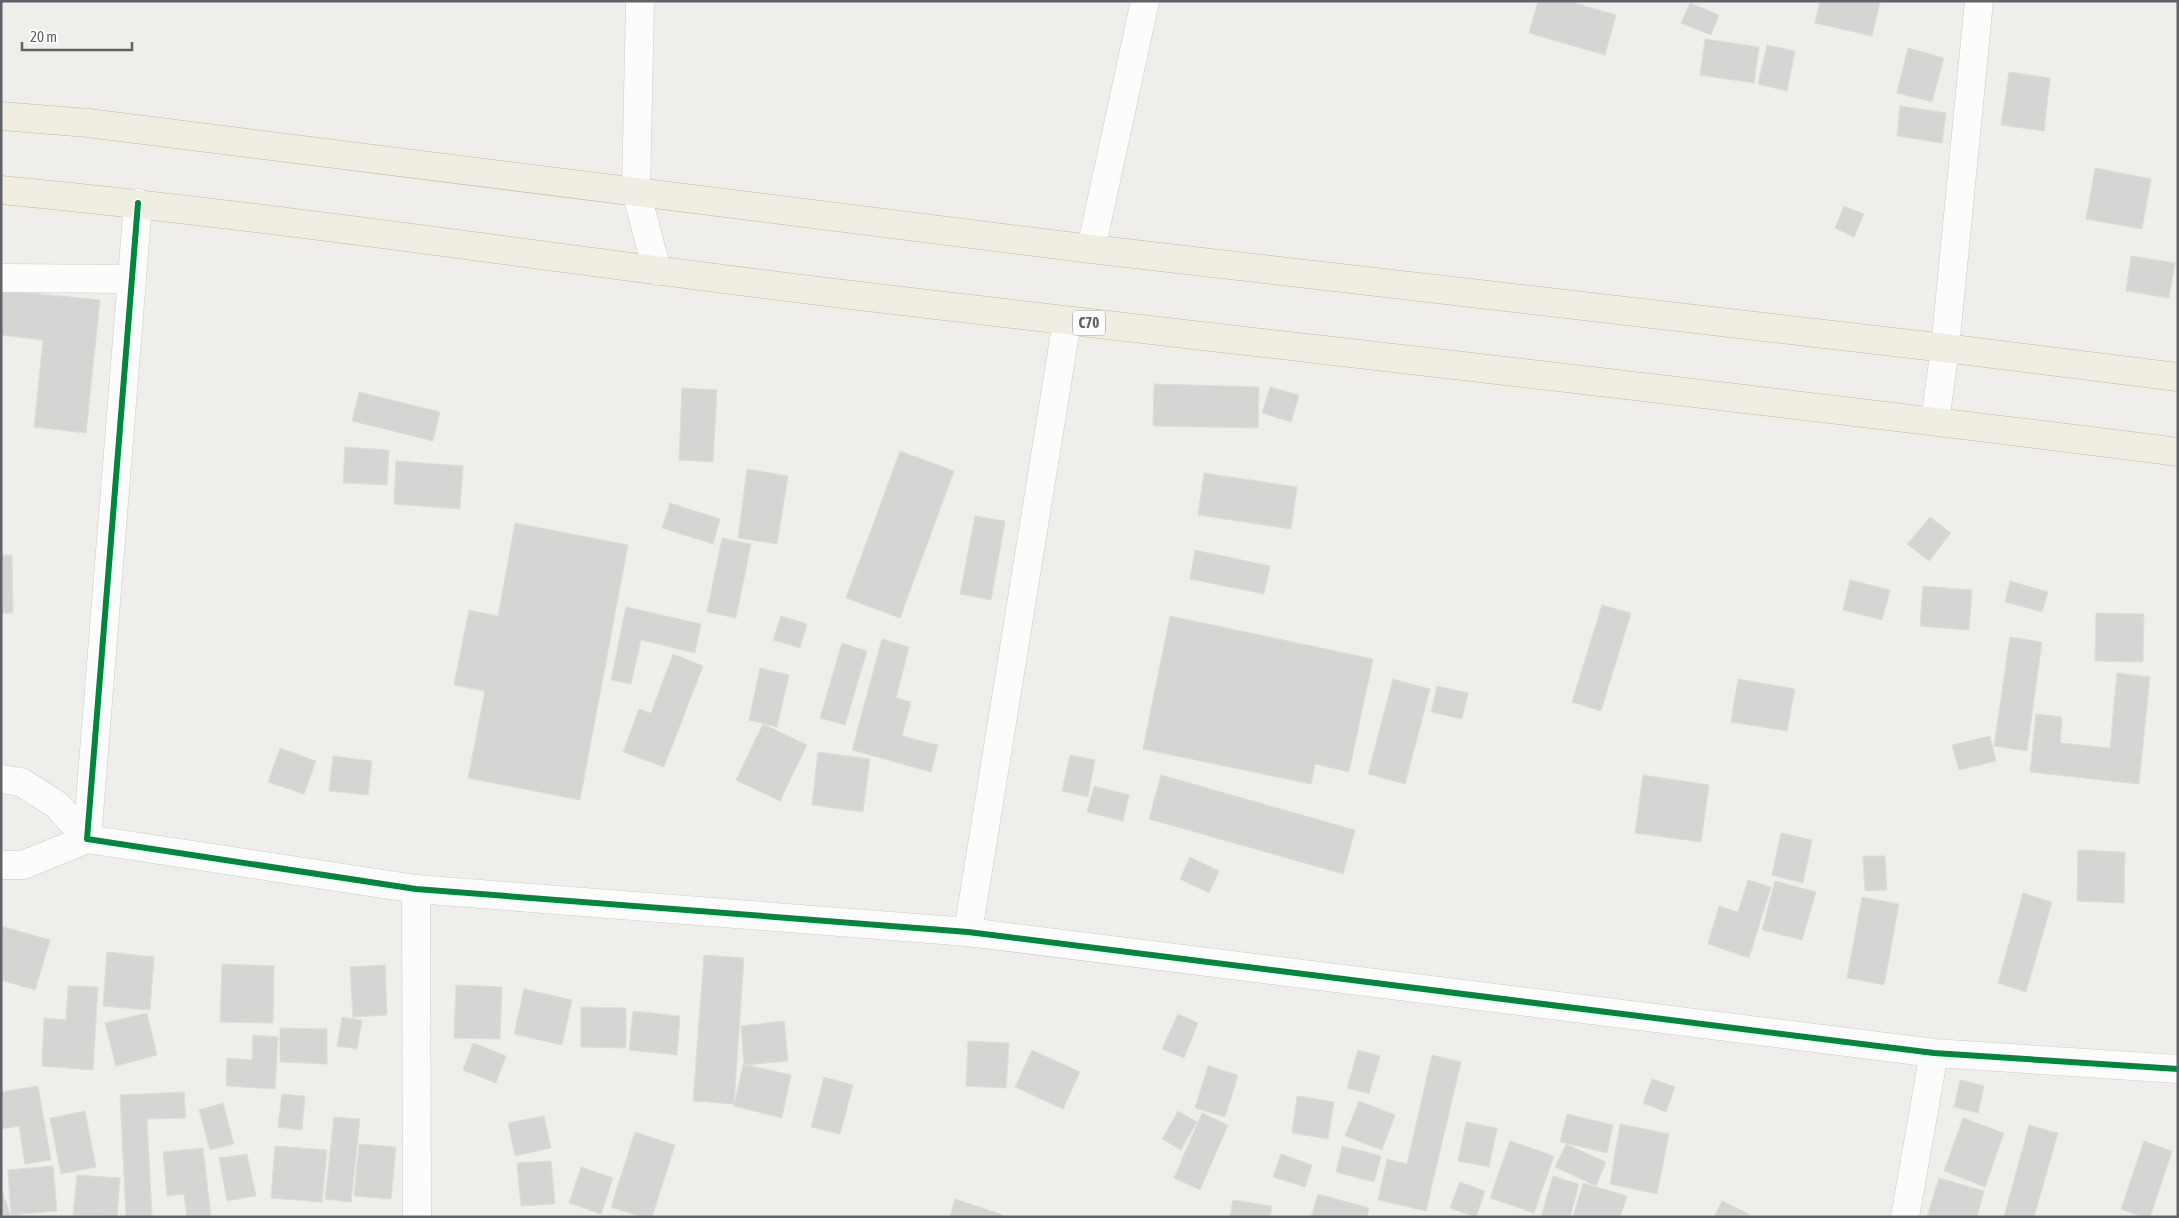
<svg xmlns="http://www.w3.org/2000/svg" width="2179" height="1218" viewBox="0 0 2179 1218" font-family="'Asap Condensed',sans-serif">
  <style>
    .building { fill: #d6d5d3; stroke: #deddd9 }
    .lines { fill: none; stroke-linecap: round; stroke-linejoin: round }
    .minor-casing { stroke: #cbcccc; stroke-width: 29 }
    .highway-casing { stroke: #c8b996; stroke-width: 29 }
    .minor { stroke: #fdfcfc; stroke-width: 28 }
    .highway { stroke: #f0ede3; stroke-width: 28 }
    .cycleway-casing { stroke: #fff; stroke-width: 9 }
    .cycleway { stroke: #00873e; stroke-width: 6 }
    .labels { text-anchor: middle; stroke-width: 5; stroke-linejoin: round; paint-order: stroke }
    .shield { fill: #fff; stroke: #8f9295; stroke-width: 1 }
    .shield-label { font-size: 15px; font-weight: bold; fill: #5f6368 }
  </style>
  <rect width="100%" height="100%" fill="#efeeea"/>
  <path class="building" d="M1538,1H1568L1616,15L1605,55L1529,33Z
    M1820,1L1880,2L1872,36L1815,23Z
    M1690,3L1719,15L1711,35L1681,23Z
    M1705,39L1759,47L1754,83L1700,75Z
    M1767,45L1795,51L1787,91L1758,84Z
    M1908,48L1944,58L1932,102L1897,93Z
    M2009,72L2050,78L2044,131L2001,125Z
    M1900,106L1946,113L1942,143L1897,136Z
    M2095,168L2151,179L2142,229L2086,219Z
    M1844,206L1864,214L1854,237L1835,228Z
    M2131,256L2175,263L2169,298L2126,291Z
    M1,290L100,300L86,433L34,427L43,340L1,335Z
    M1154,384L1259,387L1258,428L1153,426Z
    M1270,387L1299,395L1291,422L1262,413Z
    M682,388L717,390L713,462L679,460Z
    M359,392L440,412L433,441L352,421Z
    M345,447L389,450L387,485L343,483Z
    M900,451L954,471L900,618L846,598Z
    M396,461L463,466L460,509L394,504Z
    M747,469L788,476L777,544L738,538Z
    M1204,473L1297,487L1291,529L1198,515Z
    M670,503L720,519L713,544L662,528Z
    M975,516L1005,521L991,600L960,594Z
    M1930,517L1951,533L1929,561L1907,544Z
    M515,523L628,545L580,800L468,778L485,691L454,685L469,610L498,616Z
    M722,538L751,544L736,618L707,612Z
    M1195,550L1270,566L1264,594L1190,579Z
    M1,555H12L13,613H1Z
    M1850,580L1890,590L1882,620L1843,610Z
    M2010,581L2048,592L2042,612L2005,602Z
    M1923,586L1972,590L1969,630L1920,626Z
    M1602,605L1631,613L1601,711L1572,702Z
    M626,607L701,624L695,653L641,640L631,684L611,680Z
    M2096,613L2144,614L2143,662L2095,661Z
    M781,616L807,624L800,648L773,640Z
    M1170,616L1373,659L1349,772L1315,764L1311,784L1143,749Z
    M2010,637L2042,642L2027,751L1994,746Z
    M882,639L909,647L896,698L911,702L902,736L938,745L931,772L852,750Z
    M842,643L867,651L845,725L820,718Z
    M673,654L703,666L664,767L623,752L639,709L651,713Z
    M760,668L789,675L777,727L749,720Z
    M2117,673L2150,677L2139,784L2030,772L2036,714L2062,717L2060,743L2110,748Z
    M1393,679L1430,689L1405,784L1368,774Z
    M1738,679L1795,689L1787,731L1731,722Z
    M1437,686L1468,693L1462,719L1431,712Z
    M763,724L807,745L780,801L736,780Z
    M1990,736L1996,761L1959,770L1952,745Z
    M280,748L316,761L304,794L268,782Z
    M818,752L870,759L863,812L812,805Z
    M1070,755L1095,760L1088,797L1062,791Z
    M333,756L372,761L368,795L329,791Z
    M1161,775L1355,830L1343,874L1149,819Z
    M1643,775L1709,785L1701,842L1635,833Z
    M1094,786L1129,795L1123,821L1087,812Z
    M1781,833L1812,840L1803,883L1772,875Z
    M2078,850L2125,852L2124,903L2077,901Z
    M1863,856H1885L1887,890L1865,891Z
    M1190,857L1219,871L1209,893L1180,879Z
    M1748,880L1771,887L1749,958L1708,944L1719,906L1738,912Z
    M1775,881L1816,892L1802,940L1762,930Z
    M2023,893L2052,902L2026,992L1998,983Z
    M1862,897L1899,904L1884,985L1847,978Z
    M1,926L50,940L35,990L1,980Z
    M107,952L154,957L150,1010L103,1006Z
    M704,955L744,958L734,1104L693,1101Z
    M222,964L274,966L273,1023L220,1022Z
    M385,965L387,1015L353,1017L350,967Z
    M456,985L502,987L500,1039L454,1038Z
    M68,986L98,987L93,1070L42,1066L44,1018L66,1020Z
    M524,989L572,1000L562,1045L514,1034Z
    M581,1007L626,1008V1048L581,1047Z
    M633,1011L680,1016L677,1055L629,1050Z
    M147,1013L157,1055L116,1066L105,1023Z
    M1178,1014L1198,1023L1184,1058L1162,1049Z
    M342,1017L362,1020L357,1049L337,1046Z
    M784,1021L788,1061L744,1065L741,1026Z
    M280,1028L327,1029V1064L280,1062Z
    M253,1035L278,1037L275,1089L226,1086L227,1058L252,1060Z
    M968,1041L1009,1043L1006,1088L966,1086Z
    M473,1043L506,1056L496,1083L463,1070Z
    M1032,1050L1080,1072L1063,1109L1015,1087Z
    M1358,1050L1380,1056L1369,1094L1347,1088Z
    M1432,1055L1461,1062L1426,1211L1378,1200L1387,1159L1407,1164Z
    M743,1064L791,1075L782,1118L734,1106Z
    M1208,1066L1238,1075L1225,1117L1195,1108Z
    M824,1077L853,1085L840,1134L811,1127Z
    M1652,1079L1675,1087L1666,1112L1643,1103Z
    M1960,1080L1984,1086L1978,1113L1954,1107Z
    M38,1086L51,1160L25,1164L19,1126L1,1129V1092Z
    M184,1092L186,1118L147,1119L152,1217H126L120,1095Z
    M282,1094L305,1096L302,1130L278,1127Z
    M1297,1096L1334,1102L1328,1139L1292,1133Z
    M1359,1101L1395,1115L1382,1150L1345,1136Z
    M223,1103L234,1144L210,1150L199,1110Z
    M85,1111L96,1167L61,1174L50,1118Z
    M1178,1111L1197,1122L1181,1150L1162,1139Z
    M1202,1113L1228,1125L1200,1190L1174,1178Z
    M1567,1114L1613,1125L1607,1153L1560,1142Z
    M544,1116L551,1148L515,1156L508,1123Z
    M334,1117L360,1119L351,1202L325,1199Z
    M1963,1118L2004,1133L1985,1187L1944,1171Z
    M1466,1122L1497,1128L1489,1167L1458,1161Z
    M1620,1124L1669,1134L1657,1194L1610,1184Z
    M2029,1125L2058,1133L2034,1217H2004Z
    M635,1132L675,1145L652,1217H642L611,1207Z
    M1510,1141L1554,1156L1534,1213L1490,1198Z
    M2144,1141L2172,1151L2150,1217H2142L2121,1209Z
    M359,1144L396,1147L391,1199L354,1196Z
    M1566,1144L1606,1162L1596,1186L1555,1167Z
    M275,1146L327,1150L322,1202L271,1198Z
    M1342,1146L1381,1156L1374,1182L1336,1172Z
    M203,1148L211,1217H187L184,1194L167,1196L163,1152Z
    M247,1154L256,1196L227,1201L219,1158Z
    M1281,1154L1312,1165L1305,1187L1273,1177Z
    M551,1161L555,1204L521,1206L517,1163Z
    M53,1166L57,1211L11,1215L8,1170Z
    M581,1167L613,1178L601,1214L569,1203Z
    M77,1175L120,1178L117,1217L73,1215Z
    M1553,1176L1579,1184L1570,1217H1541Z
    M1939,1178L1984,1191L1977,1217H1927Z
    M1460,1182L1485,1191L1476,1217L1450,1208Z
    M1583,1183L1627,1196L1620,1217H1573Z
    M1,1187L11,1217H1Z
    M1318,1194L1369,1208L1367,1217H1311Z
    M955,1199L1003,1215L1002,1217H950Z
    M1233,1200L1272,1206L1270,1217H1230Z
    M1722,1201L1749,1214L1747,1217H1714Z"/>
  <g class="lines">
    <defs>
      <path id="minor" d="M640,1L636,191L657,271
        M138,203L87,839L416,889L968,932L1934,1053L2178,1069
        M1091,249L1145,1
        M1,278L132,279
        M1935,421L1945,348L1979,1
        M1,779L21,782L57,805L87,839L23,865H1
        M416,889L417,1217
        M968,932L1067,321
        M1905,1217L1934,1053"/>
      <path id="highway" d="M1,116L88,123L1091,249L1945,348L2178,377
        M1,190C283,217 562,260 843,294C1288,347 1733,395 2178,452"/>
    </defs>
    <use href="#minor" class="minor-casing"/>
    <use href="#highway" class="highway-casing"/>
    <use href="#minor" class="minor"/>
    <use href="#highway" class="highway"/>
    <defs>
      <path id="cycleway" d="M138,203L87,839L416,889L968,932L1934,1053L2178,1069"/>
    </defs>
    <use href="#cycleway" class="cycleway-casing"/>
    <use href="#cycleway" class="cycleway"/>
  </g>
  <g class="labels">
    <rect class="shield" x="1073" y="310.5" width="32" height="25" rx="4"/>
    <g class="shield-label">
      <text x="1089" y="328">C70</text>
    </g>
  </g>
  <rect width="2179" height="1218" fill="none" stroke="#5f6368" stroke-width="5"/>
  <path d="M22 42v8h110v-8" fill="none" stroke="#5f6368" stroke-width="2.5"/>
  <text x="30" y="42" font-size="15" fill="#5f6368" stroke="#ffffff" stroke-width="4" paint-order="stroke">20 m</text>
</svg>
